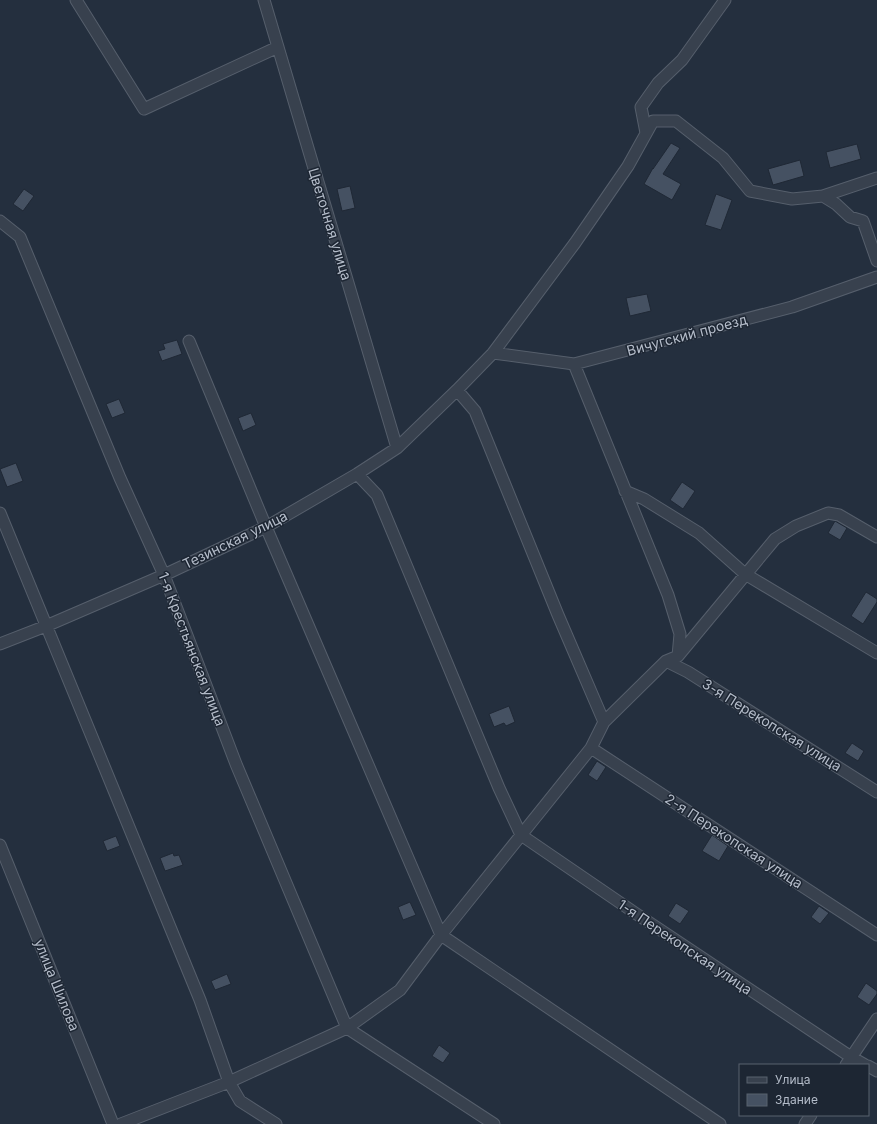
<svg xmlns="http://www.w3.org/2000/svg" width="877" height="1124" viewBox="0 0 877 1124" font-family="Inter,sans-serif">
  <style>
    .building { fill: #455162; stroke: #1f2835 }
    .lines { fill: none; stroke-linecap: round; stroke-linejoin: round }
    .minor-casing { stroke: #565f6c; stroke-width: 13 }
    .minor { stroke: #38414e; stroke-width: 11 }
    .labels { text-anchor: middle; stroke-width: 3; stroke-linejoin: round; paint-order: stroke }
    .street-label { font-size: 14px; fill: #b4bcc9; stroke: #1d2633 }
  </style>
  <rect width="100%" height="100%" fill="#242f3e"/>
  <path class="building" d="M671,143L680,148L663,174L681,184L672,200L644,184L653,168V169Z
    M857,144L861,159L830,168L826,152Z
    M800,160L804,176L773,185L768,169Z
    M350,186L355,208L342,211L337,189Z
    M24,189L34,196L23,211L13,204Z
    M716,194L732,200L721,230L705,225Z
    M647,294L651,311L630,316L626,298Z
    M177,340L182,354L162,361L158,351L165,349L163,344Z
    M119,399L125,413L112,418L106,404Z
    M251,413L256,425L243,431L238,418Z
    M16,463L23,481L7,487L0,469Z
    M682,482L695,491L683,509L670,500Z
    M835,521L847,528L840,540L828,533Z
    M866,592L877,599V602L863,624L851,616Z
    M509,706L515,722L506,726L504,723L494,727L489,714Z
    M852,743L864,751L858,761L845,753Z
    M597,761L606,767L597,781L588,775Z
    M712,835L728,846L719,861L702,851Z
    M116,836L120,846L107,851L103,841Z
    M173,853L174,856L179,855L183,865L165,871L160,858Z
    M410,902L416,915L403,920L398,907Z
    M676,903L689,911L680,924L668,916Z
    M819,906L829,913L820,924L811,917Z
    M227,974L231,984L215,990L211,981Z
    M866,983L877,991V994L869,1005L857,997Z
    M439,1045L450,1053L443,1063L432,1056Z"/>
  <g class="lines">
    <defs>
      <path id="minor" d="M76,0L144,109L278,47
        M264,0L397,448
        M646,133L641,107L658,83L682,60L725,0
        M823,196L836,204L850,217L863,221L877,261
        M0,221L20,237L120,478L164,575L236,764L347,1028L494,1124
        M189,341L266,527L441,935L720,1124
        M493,353L574,364L792,307L877,277
        M574,364L668,595L680,634L678,656
        M457,390L475,411L558,615L604,722
        M357,474L377,495L499,788L521,835L638,915L851,1057L865,1065
        M625,491L644,499L699,533L745,574L877,653
        M0,513L200,1000L229,1082L240,1101L276,1124
        M0,644L46,626L164,575L266,527L357,474L397,448L457,390L493,353L575,243L628,166L653,121H676L723,158L750,191L792,199L823,196L877,178
        M666,661L688,672L877,792
        M591,748L877,935
        M0,845L113,1124
        M846,1065L877,1019
        M868,1066L877,1071
        M121,1124L229,1082L347,1028L400,990L441,935L591,748L604,722L666,661L678,656L775,539L796,526L828,513L839,515L877,537
        M805,1124L811,1115"/>
    </defs>
    <use href="#minor" class="minor-casing"/>
    <use href="#minor" class="minor"/>
  </g>
  <g class="labels">
    <g class="street-label">
      <text transform="translate(330 224) rotate(73)" y="5">Цветочная улица</text>
      <text transform="translate(687 335) rotate(-15)" y="5">Вичугский проезд</text>
      <text transform="translate(235 540) rotate(-26)" y="5">Тезинская улица</text>
      <text transform="translate(192 649) rotate(69)" y="5">1-я Крестьянская улица</text>
      <text transform="translate(772 725) rotate(32)" y="5">3-я Перекопская улица</text>
      <text transform="translate(734 841) rotate(33)" y="5">2-я Перекопская улица</text>
      <text transform="translate(685 947) rotate(34)" y="5">1-я Перекопская улица</text>
      <text transform="translate(57 985) rotate(68)" y="5">улица Шилова</text>
    </g>
  </g>
  <rect x="739" y="1064" width="130" height="52" fill="#1d2633" stroke="#59626f"/>
  <rect x="747" y="1077" width="20" height="6" fill="#38414e" stroke="#59626f"/>
  <text x="775" y="1084" font-size="12" fill="#b4bcc9">Улица</text>
  <rect x="747" y="1094" width="20" height="12" fill="#455162" stroke="#59626f"/>
  <text x="775" y="1104" font-size="12" fill="#b4bcc9">Здание</text>
</svg>
